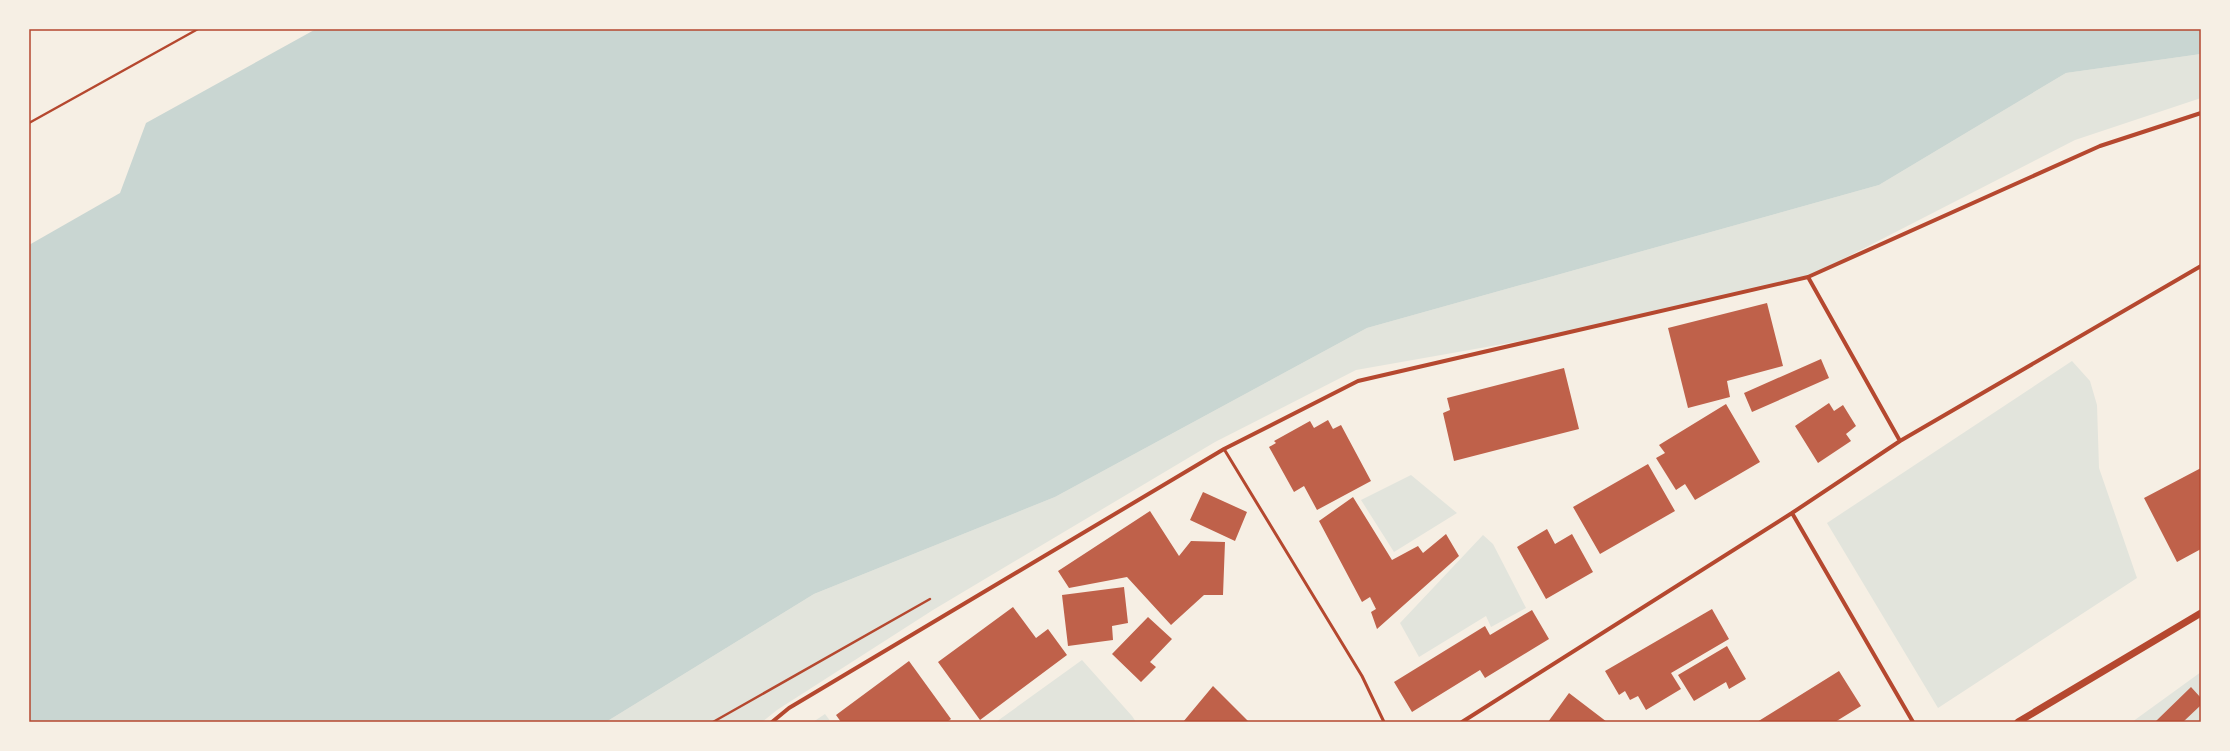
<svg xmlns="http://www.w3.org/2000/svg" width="2230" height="751" viewBox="0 0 2230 751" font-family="Helvetica,sans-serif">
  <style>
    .green { fill: #e2e4dc }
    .water { fill: #c9d6d2 }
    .building { fill: #bf614a }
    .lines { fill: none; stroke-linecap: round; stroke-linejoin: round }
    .path { stroke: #b5482f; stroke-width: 2.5 }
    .service { stroke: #b5482f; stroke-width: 3 }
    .minor { stroke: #b5482f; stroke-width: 4 }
    .tertiary { stroke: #b5482f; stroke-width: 7 }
    .neatline { fill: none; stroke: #b5482f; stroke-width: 1.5 }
  </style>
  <rect width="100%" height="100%" fill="#f6efe4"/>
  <path class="green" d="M2201,54V98L2075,140L1808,277L1583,330L1356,370L1215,442L933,610L777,710L762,722H606L814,594L1055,497L1367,328L1879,185L2066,73Z
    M2072,361L2090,381L2097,405L2099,468L2137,578L1938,708L1827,523Z
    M1411,475L1457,513L1394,552L1361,500Z
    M1483,535L1493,544L1526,608L1491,627L1486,616L1419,657L1400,623Z
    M1082,660L1132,716L1136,722H996Z
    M2201,672V722H2132Z
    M825,714L831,722H813Z"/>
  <path class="water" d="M316,29H2201V54L2066,73L1879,185L1367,328L1055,497L814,594L606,722H29V245L120,193L146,123Z"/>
  <path class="building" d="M1767,303L1783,366L1727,381L1730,397L1688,408L1668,328Z
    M1821,359L1829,378L1752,412L1744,393Z
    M1564,368L1579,429L1454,461L1443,413L1450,410L1447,398Z
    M1829,403L1834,411L1843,405L1856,426L1846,434L1851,441L1818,463L1795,426Z
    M1726,404L1760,462L1695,500L1685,484L1676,490L1656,458L1665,453L1659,445Z
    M1328,420L1333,429L1341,425L1371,481L1317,510L1304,486L1294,492L1269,447L1276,443L1274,441L1310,421L1314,428Z
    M1648,464L1675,511L1600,554L1573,507Z
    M2201,468V549L2177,562L2144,498Z
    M1203,492L1247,512L1235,541L1190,520Z
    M1353,497L1392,560L1418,546L1423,553L1446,534L1459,556L1377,629L1371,612L1376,609L1370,597L1362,602L1319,521Z
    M1150,511L1179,556L1191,541L1225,542L1223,595H1204L1171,625L1127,577L1069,588L1058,571Z
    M1547,529L1555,544L1572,534L1593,572L1546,599L1517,547Z
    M1124,587L1128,623L1112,626L1113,640L1068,646L1062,595Z
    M1013,607L1036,638L1048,629L1067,655L980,720L938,662Z
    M1712,609L1729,639L1671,673L1681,689L1646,710L1638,696L1630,700L1625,691L1619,695L1605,671Z
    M1532,610L1549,639L1485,678L1480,670L1412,712L1394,682L1485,626L1490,635Z
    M1148,617L1172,639L1150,662L1156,667L1141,682L1112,654Z
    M1727,646L1746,679L1729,689L1726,682L1694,701L1678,675Z
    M909,661L951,719L947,722H841L836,715Z
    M1839,671L1861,706L1835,722H1757Z
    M1213,686L1249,722H1183Z
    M2191,687L2201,698V705L2183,722H2155Z
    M1569,693L1607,722H1548Z"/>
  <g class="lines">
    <path class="path" d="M29,123L198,29
      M713,722L930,599"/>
    <path class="service" d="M1224,449L1362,676L1384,722"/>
    <path class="minor" d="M1808,277L1900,441
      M1792,513L1913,722
      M772,722L789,708L1224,449L1358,381L1808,277L2100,146L2201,113
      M1462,722L1792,513L1900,441L2201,266"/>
    <path class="tertiary" d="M2018,722L2201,613"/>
  </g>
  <rect width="2230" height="751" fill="none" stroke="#f6efe4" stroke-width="60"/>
  <rect x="30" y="30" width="2170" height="691" class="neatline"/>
</svg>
